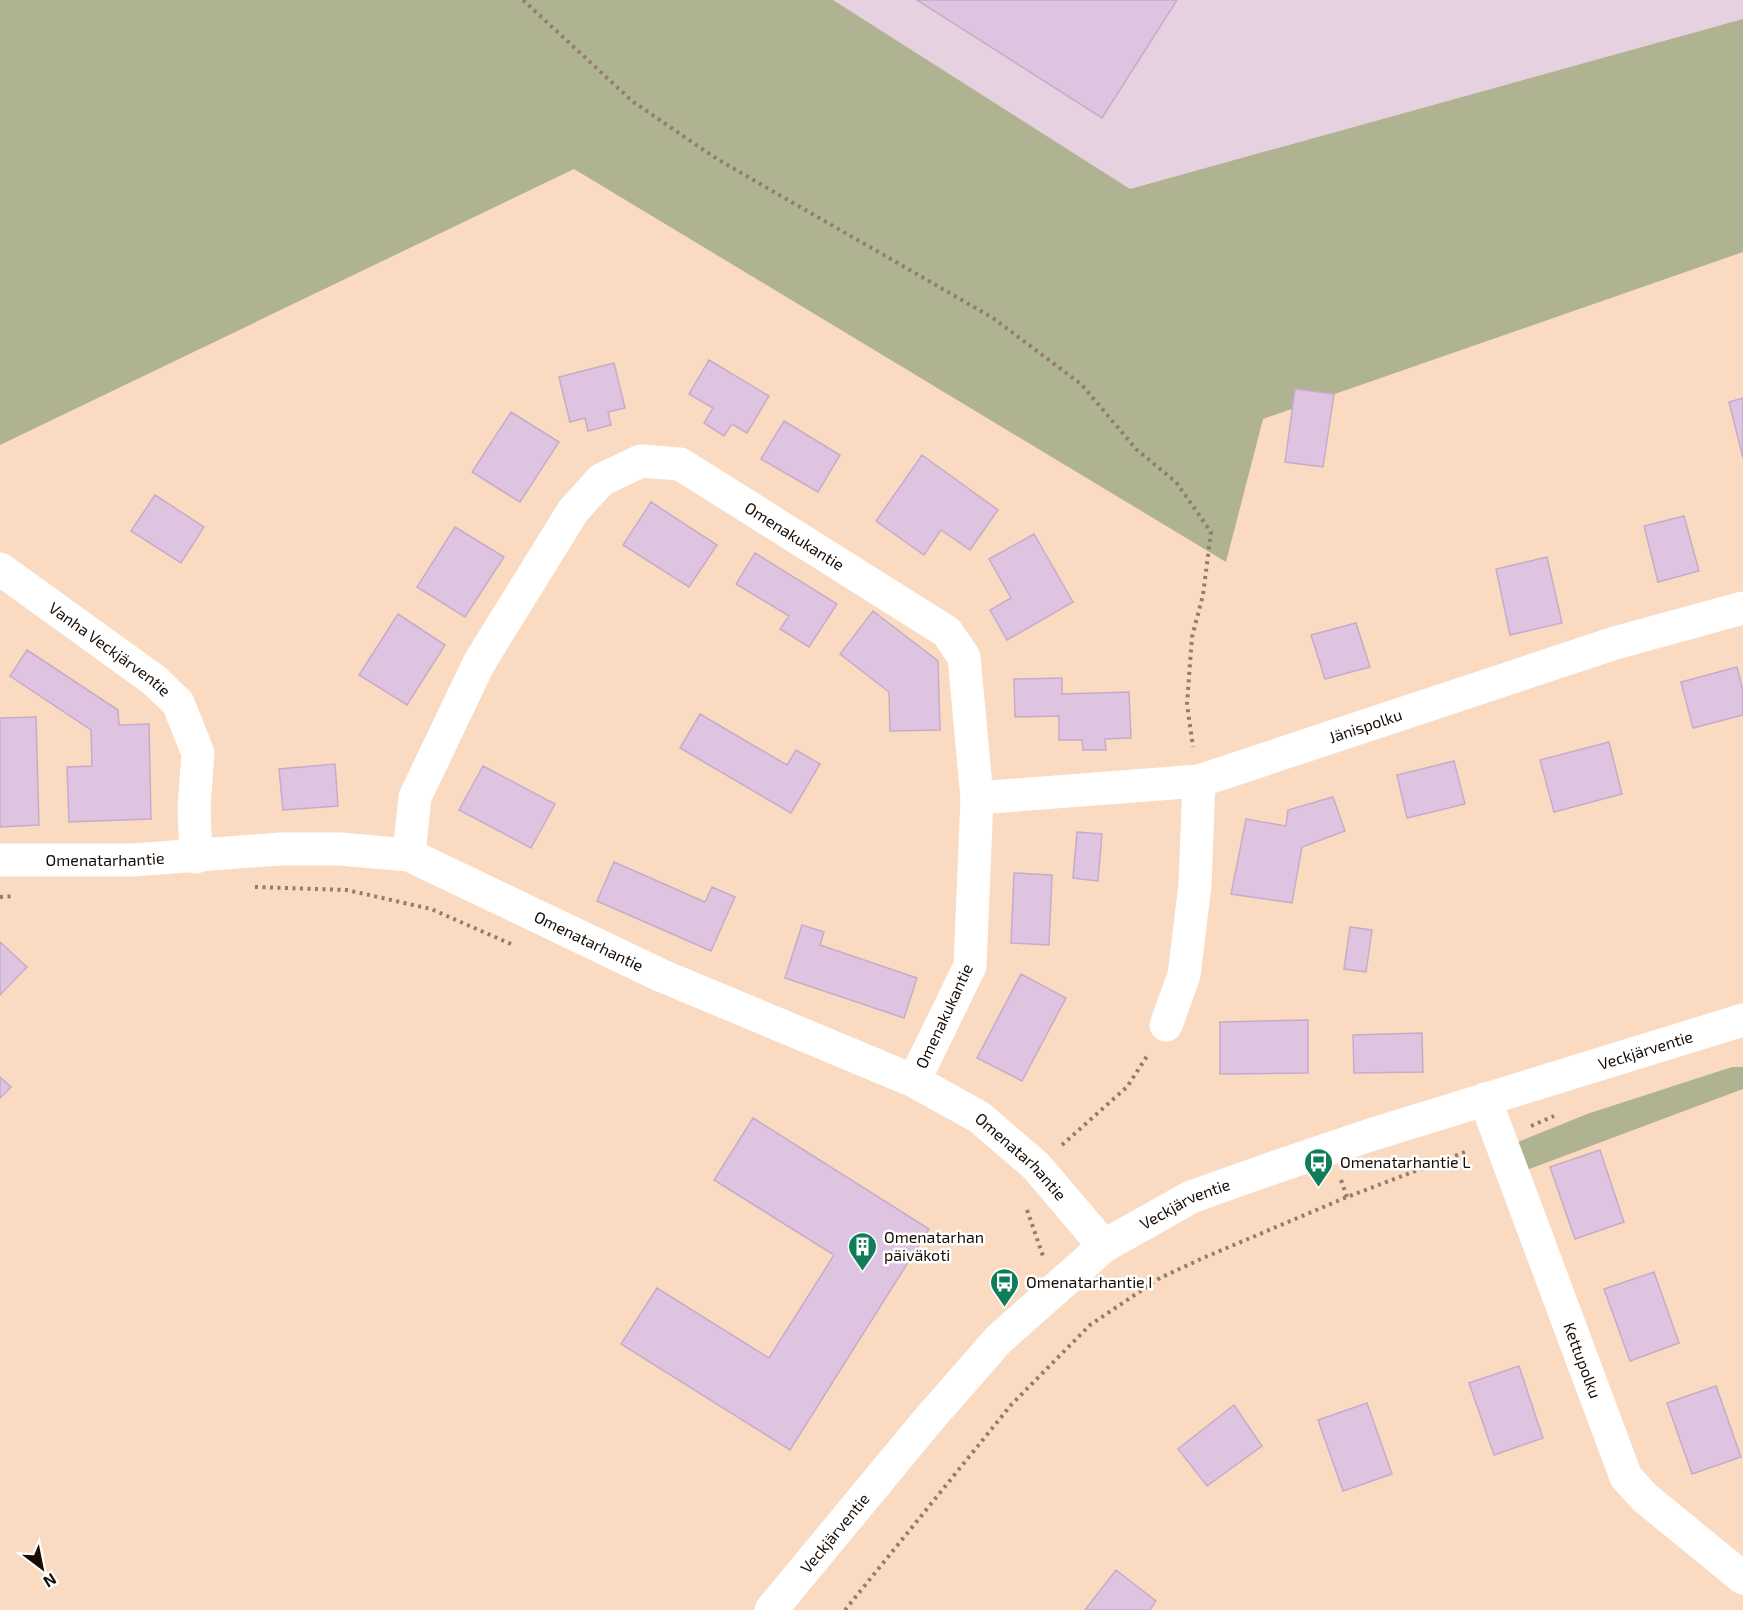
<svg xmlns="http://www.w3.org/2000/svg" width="1743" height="1610" viewBox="0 0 1743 1610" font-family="'Exo 2',sans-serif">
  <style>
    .industrial { fill: #e5d1df }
    .green { fill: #afb392 }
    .building { fill: #dec4e0; stroke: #c6acc8; stroke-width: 1.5 }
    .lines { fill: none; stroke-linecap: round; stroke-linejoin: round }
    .path { stroke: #927c6a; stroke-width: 4; stroke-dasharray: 3 4.5; stroke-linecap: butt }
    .minor { stroke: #fff; stroke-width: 33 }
    .labels { text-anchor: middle; stroke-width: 5; stroke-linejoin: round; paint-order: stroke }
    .street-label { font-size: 16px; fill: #180d05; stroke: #fff }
    .poi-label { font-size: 16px; fill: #180d05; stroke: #fff; text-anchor: start }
  </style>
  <rect width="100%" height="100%" fill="#fadbc1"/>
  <path class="industrial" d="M833,0H1743V19L1130,189Z"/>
  <path class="green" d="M0,0H833L1130,189L1743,19V252L1263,419L1226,562L574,169L0,445Z
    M1732,1067H1743V1089L1524,1171L1513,1144L1587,1114Z"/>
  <path class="building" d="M917,0H1177L1102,118Z
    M709,360L769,396L747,433L732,424L724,436L704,423L713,408L689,394Z
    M614,363L625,408L608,412L611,425L588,431L585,418L570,422L559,377Z
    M1295,389L1334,394L1323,467L1285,462Z
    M1743,398V458L1729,402Z
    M511,412L559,442L520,502L472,472Z
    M784,421L840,455L818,492L761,459Z
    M922,455L998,510L970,550L941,530L924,555L876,521Z
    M155,495L204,527L181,563L131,531Z
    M651,502L717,545L689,587L623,545Z
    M1684,516L1699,571L1658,582L1644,526Z
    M455,527L504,557L465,617L417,587Z
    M1034,534L1073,602L1007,640L990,610L1011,598L989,559Z
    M755,553L837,604L809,647L780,629L789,616L736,584Z
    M1547,557L1562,623L1510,635L1496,569Z
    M873,611L938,661L940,730L890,731L889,692L840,654Z
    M398,614L445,645L407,705L359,675Z
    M1356,623L1370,667L1325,679L1311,635Z
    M27,650L118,710L119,725L149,724L151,819L69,822L67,767L92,766L91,730L10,676Z
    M1737,667L1743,691V715L1693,728L1681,682Z
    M1062,678V694L1129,692L1131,738L1105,739L1106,750H1083L1082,740H1059V716L1015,717L1014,679Z
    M700,714L787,765L796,750L820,764L791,813L680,748Z
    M36,717L39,825L0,827V718Z
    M1609,742L1622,794L1554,812L1540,760Z
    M1454,761L1465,804L1407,818L1397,775Z
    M335,764L338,806L283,810L279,769Z
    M483,766L555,804L531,848L459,810Z
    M1333,797L1345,831L1302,847L1292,903L1231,894L1246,819L1286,826L1288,810Z
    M1077,832L1102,834L1098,881L1073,878Z
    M614,862L705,902L712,887L735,897L711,951L597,901Z
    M1014,873L1052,875L1049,945L1011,943Z
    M802,925L824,932L820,945L917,978L904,1018L785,978Z
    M1350,927L1372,930L1366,972L1344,969Z
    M0,942L27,967L0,995Z
    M1021,974L1066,998L1022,1081L977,1058Z
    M1308,1020V1073L1220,1074V1022Z
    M1422,1033L1423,1072L1354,1073L1353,1035Z
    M0,1077L11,1087L0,1098Z
    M753,1118L929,1229L790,1450L621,1344L657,1288L769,1358L834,1255L714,1180Z
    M1600,1150L1624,1222L1575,1239L1550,1167Z
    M1654,1272L1679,1343L1630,1361L1604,1289Z
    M1519,1366L1543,1438L1494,1455L1469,1383Z
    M1716,1386L1741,1457L1692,1474L1667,1403Z
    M1367,1403L1392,1474L1343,1491L1318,1420Z
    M1234,1405L1262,1446L1207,1486L1178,1449Z
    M1116,1570L1156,1601L1150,1610H1085Z"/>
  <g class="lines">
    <path class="path" d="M523,0L632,101L717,159L993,318L1081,384L1137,450L1176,482L1211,532L1203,595L1192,637L1187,704L1193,747
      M255,887L347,890L431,909L511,944
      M0,897L14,896
      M1531,1126L1554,1116
      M1062,1145L1127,1087L1149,1053
      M1341,1180L1347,1197
      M1027,1210L1043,1256
      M845,1610L1011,1405L1090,1325L1160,1278L1203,1258L1347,1197L1468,1151"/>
    <g class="minor">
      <path id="s1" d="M0,569L154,680L178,703L198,753L194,807L196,857"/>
      <path id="s2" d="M977,798L1199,781L1615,643L1743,608"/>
      <path id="s3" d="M409,855L415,797L479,663L573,511L601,480L641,461L680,464L947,632L964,657L977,798L970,966L914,1081"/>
      <path id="s4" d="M0,860H133L280,849H340L409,855L660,975L914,1081L979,1117L1036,1166L1104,1246"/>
      <path d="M1166,1025L1184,975L1195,885L1199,781"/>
      <path id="s5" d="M1485,1099L1626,1477L1644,1497L1743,1578"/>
      <path id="s6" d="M771,1610L929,1419L999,1339L1104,1246L1191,1197L1273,1168L1370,1135L1743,1020"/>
    </g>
  </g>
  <defs>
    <symbol id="bus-pin" viewBox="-11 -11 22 30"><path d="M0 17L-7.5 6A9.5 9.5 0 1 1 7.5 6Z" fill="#107d59" stroke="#fff"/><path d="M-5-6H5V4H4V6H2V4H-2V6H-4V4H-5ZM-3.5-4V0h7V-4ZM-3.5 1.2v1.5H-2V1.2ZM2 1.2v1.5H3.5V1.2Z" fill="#fff"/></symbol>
    <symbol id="building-pin" viewBox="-11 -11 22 30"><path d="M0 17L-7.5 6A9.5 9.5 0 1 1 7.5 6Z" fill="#107d59" stroke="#fff"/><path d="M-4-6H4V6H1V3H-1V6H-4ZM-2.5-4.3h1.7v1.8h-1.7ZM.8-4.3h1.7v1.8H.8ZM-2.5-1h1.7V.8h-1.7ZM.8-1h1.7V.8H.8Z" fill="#fff"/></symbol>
  </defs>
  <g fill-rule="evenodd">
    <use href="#bus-pin" x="1302" y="1146" width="33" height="45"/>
    <use href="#building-pin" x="846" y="1230" width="33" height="45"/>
    <use href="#bus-pin" x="988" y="1266" width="33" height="45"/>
  </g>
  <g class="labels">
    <g class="street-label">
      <text dy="6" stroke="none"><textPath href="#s3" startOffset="646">Omenakukantie</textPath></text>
      <text dy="6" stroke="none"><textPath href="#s1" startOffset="136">Vanha Veckjärventie</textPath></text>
      <text dy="6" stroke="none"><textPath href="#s2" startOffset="398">Jänispolku</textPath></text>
      <text dy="6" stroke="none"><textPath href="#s4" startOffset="105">Omenatarhantie</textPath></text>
      <text dy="6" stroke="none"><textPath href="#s4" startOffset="609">Omenatarhantie</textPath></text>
      <text transform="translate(944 1016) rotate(-65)" y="6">Omenakukantie</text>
      <text dy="6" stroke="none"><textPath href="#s6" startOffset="1072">Veckjärventie</textPath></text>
      <text dy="6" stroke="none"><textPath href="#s4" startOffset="1095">Omenatarhantie</textPath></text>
      <text dy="6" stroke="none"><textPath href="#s6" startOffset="586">Veckjärventie</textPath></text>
      <text dy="6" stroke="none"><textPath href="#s5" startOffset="279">Kettupolku</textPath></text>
      <text dy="6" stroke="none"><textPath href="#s6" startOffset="100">Veckjärventie</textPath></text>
    </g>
    <g class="poi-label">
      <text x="1340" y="1168">Omenatarhantie L</text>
      <text x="884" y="1243">Omenatarhan<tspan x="884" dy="18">päiväkoti</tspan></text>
      <text x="1026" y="1288">Omenatarhantie I</text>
    </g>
  </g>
  <g transform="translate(42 1568) rotate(148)" stroke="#ffffff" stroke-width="4.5" paint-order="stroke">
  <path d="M0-4.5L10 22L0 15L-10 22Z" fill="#180d05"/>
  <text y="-9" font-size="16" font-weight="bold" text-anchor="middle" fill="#180d05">N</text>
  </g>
</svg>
